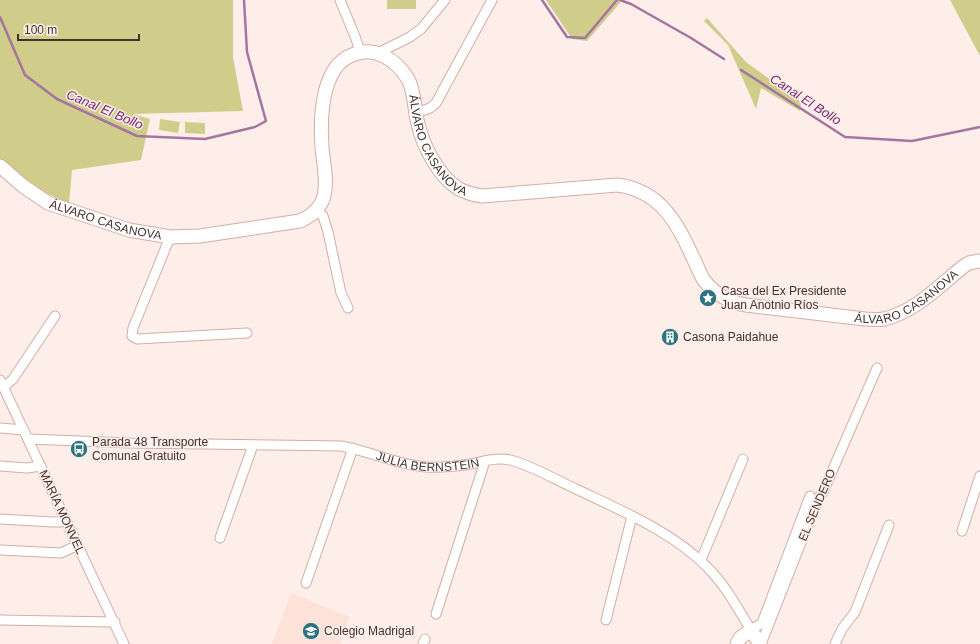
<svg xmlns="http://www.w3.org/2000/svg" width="980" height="644" viewBox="0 0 980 644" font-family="Helvetica,sans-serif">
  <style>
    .built { fill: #fee1d9 }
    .green { fill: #d0cd8b }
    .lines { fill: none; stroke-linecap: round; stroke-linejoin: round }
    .stream { stroke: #a4759f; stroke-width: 2.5 }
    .street-casing { stroke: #d4aea4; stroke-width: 11 }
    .secondary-casing { stroke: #d4aea4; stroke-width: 15 }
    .street { stroke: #fff; stroke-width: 9 }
    .secondary { stroke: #fff; stroke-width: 13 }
    .labels { text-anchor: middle; stroke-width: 3; stroke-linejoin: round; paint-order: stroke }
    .street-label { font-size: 12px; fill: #41322e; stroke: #feeee9 }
    .poi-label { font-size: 12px; fill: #41322e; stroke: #feeee9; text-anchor: start }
    .water-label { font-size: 13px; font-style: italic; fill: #722a74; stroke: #feeee9 }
  </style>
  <rect width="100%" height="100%" fill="#feeee9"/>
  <path class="built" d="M291,593L349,617L340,644H272Z"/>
  <path class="green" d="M0,0H233V57L243,111L133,114L150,119L141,160L72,170L69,204L26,183L0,161Z
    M387,0H416V9H387Z
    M546,0H620V3L587,41L572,39Z
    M950,0H980V56Z
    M707,18L746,62L801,102L800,111L761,88L756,109L728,45L704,21Z
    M160,119L180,122L178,133L159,130Z
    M185,122L205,123V134L185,133Z"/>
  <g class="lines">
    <path class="stream" d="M542,0L567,37L585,38L617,0
      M620,0L631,4L691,38L724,59
      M0,17L25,75L57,99L137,136L205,139L255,127L266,121L247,52L244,0
      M741,70L845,137L912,141L980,127"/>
    <defs>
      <g id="street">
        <path d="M340,0L356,39L360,52"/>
        <path d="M378,53L410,37L421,29L445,0"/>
        <path d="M416,113L430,108L436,103L492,0"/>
        <path d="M315,211L323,216L328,232L341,293L348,308"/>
        <path d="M170,237L133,328L132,336L137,339L247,333"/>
        <path d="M0,380L124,644"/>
        <path d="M4,387L13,379L55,316"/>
        <path d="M0,428L24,430"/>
        <path id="s1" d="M28,439L130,443L341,446C370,451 397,465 426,467C441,468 457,466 471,464C484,461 497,457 510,460C529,464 558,481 576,489C620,510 675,533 708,568C726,586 738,609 751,630L762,623L810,496"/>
        <path d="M0,466L27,468L41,466"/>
        <path d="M0,519L53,522H60L66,520"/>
        <path d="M962,531L980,476"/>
        <path d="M220,538L253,445"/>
        <path d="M0,550L61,553L78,545"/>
        <path d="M701,560L743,459"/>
        <path d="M306,583L353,448"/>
        <path d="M436,614L485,461"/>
        <path d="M0,620L115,622"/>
        <path d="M606,620L632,516"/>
        <path d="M423,644L425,639"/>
        <path d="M761,644L819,497L823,492L877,368"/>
        <path d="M835,644L842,629L855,612L889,525"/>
      </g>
      <g id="secondary">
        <path id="s2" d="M0,166L23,186L48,203L129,230L170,237L200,236L300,221C311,216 321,208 324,196C328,180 323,162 322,147C320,118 321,67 352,55C375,45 396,60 408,79C415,92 414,109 418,124C423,146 439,177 459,189C467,193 474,195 482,196L617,185C669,191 683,238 703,279C714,294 728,302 746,305L865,319C871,319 878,320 884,319C915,312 940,285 964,266L969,263L980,261"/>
        <path d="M737,644L740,638L751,630L760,644"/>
      </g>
    </defs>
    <use href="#street" class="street-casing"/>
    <use href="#secondary" class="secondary-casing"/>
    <use href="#street" class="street"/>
    <use href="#secondary" class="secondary"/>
  </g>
  <defs>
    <symbol id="sight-disc" viewBox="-11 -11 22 22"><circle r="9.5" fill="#2c7380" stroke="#feeee9"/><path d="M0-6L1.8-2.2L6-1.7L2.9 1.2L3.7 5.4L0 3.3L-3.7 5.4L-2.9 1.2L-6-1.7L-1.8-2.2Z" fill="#fff"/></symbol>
    <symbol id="building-disc" viewBox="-11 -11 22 22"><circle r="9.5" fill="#2c7380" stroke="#feeee9"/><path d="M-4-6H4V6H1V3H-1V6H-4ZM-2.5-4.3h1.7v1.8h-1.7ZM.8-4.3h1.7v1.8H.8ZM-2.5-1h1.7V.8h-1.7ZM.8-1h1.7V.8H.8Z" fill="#fff"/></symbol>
    <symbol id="bus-disc" viewBox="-11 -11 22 22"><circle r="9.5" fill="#2c7380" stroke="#feeee9"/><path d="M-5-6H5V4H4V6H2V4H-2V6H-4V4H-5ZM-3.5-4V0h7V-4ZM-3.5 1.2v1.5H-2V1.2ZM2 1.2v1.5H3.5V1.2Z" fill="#fff"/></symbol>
    <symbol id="school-disc" viewBox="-11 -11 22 22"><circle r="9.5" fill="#2c7380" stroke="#feeee9"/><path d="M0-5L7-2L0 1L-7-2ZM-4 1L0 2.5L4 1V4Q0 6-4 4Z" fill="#fff"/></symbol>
  </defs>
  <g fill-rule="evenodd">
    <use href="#sight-disc" x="698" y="288" width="20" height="20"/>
    <use href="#building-disc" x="660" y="327" width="20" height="20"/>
    <use href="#bus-disc" x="69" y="439" width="20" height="20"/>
    <use href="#school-disc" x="301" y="621" width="20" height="20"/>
  </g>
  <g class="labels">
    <g class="street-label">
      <text dy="4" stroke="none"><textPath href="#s2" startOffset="648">ÁLVARO CASANOVA</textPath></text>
      <text dy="4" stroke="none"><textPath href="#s2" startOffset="121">ÁLVARO CASANOVA</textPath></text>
      <text dy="4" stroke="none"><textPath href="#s2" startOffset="1211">ÁLVARO CASANOVA</textPath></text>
      <text dy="4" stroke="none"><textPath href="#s1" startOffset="402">JULIA BERNSTEIN</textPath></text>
      <text transform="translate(817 505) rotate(-67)" y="4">EL SENDERO</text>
      <text transform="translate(62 512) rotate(65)" y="4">MARÍA MONVEL</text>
    </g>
    <g class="poi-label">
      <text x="721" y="295">Casa del Ex Presidente<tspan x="721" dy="14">Juan Anotnio Ríos</tspan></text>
      <text x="683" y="341">Casona Paidahue</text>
      <text x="92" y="446">Parada 48 Transporte<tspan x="92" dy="14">Comunal Gratuito</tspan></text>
      <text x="324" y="635">Colegio Madrigal</text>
    </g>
    <g class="water-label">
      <text transform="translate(806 99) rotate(33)" y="5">Canal El Bollo</text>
      <text transform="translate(105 109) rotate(23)" y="5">Canal El Bollo</text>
    </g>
  </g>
  <path d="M18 34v6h121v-6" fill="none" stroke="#41322e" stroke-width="2"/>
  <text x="24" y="34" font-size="12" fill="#41322e" stroke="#feeee9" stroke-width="3" paint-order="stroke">100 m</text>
</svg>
